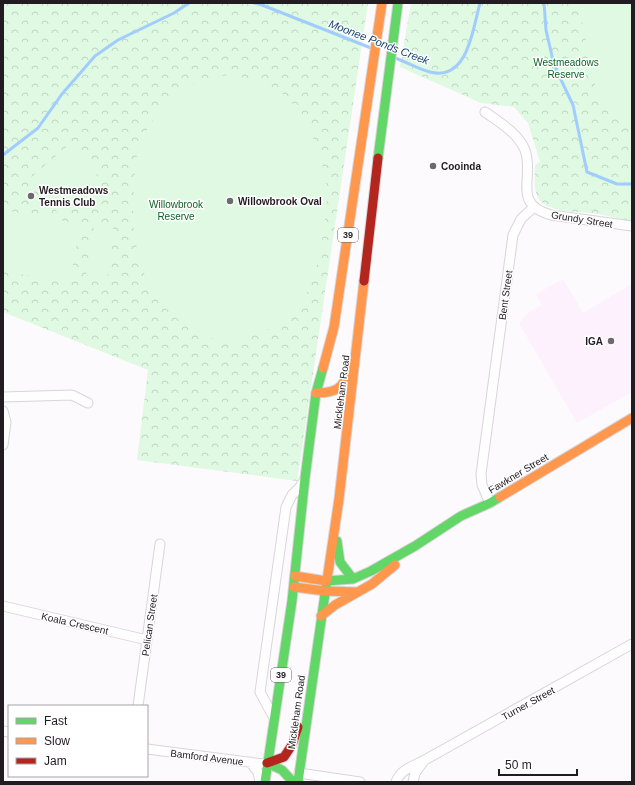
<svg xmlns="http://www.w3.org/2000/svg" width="635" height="785" viewBox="0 0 635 785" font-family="Helvetica,sans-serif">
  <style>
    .built { fill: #fdf1fd }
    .forest { fill: url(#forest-crowns) }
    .pitch { fill: #dff9e2 }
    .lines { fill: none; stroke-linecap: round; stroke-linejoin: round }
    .stream { stroke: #a0cdfe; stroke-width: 3 }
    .street-casing { stroke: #d9d5d9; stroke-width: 11 }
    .fast-casing { stroke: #d9d5d9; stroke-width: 11 }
    .slow-casing { stroke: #d9d5d9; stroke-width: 11 }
    .jam-casing { stroke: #d9d5d9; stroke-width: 11 }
    .street { stroke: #fffeff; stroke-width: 9 }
    .fast { stroke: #63d668; stroke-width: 9 }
    .slow { stroke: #ff974d; stroke-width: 9 }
    .jam { stroke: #b3261e; stroke-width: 9 }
    .poi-dot { fill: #6e696e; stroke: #fff; stroke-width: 1.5 }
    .labels { text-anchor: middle; stroke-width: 3; stroke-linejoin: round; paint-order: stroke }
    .shield { fill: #fff; stroke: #645f64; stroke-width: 1 }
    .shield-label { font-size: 9px; font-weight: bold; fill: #221b22 }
    .park-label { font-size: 10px; fill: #0f6125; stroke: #fff }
    .poi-label { font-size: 10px; font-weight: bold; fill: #221b22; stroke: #fff; text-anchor: start }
    .street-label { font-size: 10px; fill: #221b22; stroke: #fff }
    .water-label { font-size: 11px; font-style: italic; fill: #164470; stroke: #fff }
  </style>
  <defs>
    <pattern id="forest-crowns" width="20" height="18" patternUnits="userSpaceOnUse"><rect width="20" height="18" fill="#dff9e2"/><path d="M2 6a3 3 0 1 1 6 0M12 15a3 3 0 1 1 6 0" fill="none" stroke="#bfd5c2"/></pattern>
  </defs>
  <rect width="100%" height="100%" fill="#fcfafc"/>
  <path class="built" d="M563,279L583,313L632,284V392L577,423L519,323L529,312L542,305L536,294Z"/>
  <path class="forest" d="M3,3H368L297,481L137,460L148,370L3,312Z
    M411,3H632V221C619,219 606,215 592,213C577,211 549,213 539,199C533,190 535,176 535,165L540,162L528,123L514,107L481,103L400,67Z"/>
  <path class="pitch" d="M581,3H632V118L615,113L602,103L595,84L580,11Z
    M228,75C241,77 252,78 264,83C297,97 313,131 322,164C323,170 325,176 326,182C328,198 326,216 323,233C320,258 314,284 300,306C297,309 292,312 289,315C268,333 239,345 211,338C199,336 189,327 179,320C144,294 132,247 133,205C134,191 134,176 136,161C140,134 164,98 190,86C202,79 215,77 228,75Z
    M70,144L102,181L61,216L29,179Z
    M3,210L80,224L70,283L3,271Z
    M94,225L115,229L107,278L86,275Z"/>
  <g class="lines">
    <path class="stream" d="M254,3L262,5L371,48
      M544,3L546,30L554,65L573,105L587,172L617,184H632
      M395,58C407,62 418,69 430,72C468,82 473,28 480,3
      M3,155L38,128L62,94L95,56L118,40L174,13L189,3"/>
    <defs>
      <path id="street" d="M485,112C499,122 518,133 525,150C535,177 511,204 551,215L632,226
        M3,397L72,395L88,403
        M3,411L6,422L3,445
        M490,503L482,485L481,474L513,235L521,219L534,207
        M3,606L147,640
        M138,706L160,544
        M274,718L260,692L286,507L292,495L300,487L303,482
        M3,731L9,732
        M147,749L264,764L267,763
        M250,762L258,772L260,782
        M299,773L360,782
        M396,782C400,770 413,766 423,761L632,644
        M413,782L415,773L423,762"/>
      <path id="fast" d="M378,158L398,3
        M337,541L340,562L353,579
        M326,581L353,579L371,571L415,546L461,516L490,503L500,497
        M267,763L282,770L293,782
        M265,782L292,601L305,478L316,393L323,368
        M298,782L327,580"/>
      <path id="slow" d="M323,368L334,327L382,3
        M316,393C338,393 342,388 351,369
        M500,497L632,418
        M295,576L326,581
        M327,580L339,499L364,281
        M294,587L325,591
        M325,591L357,592
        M321,616L335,605L372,584L395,565"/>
      <path id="jam" d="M364,281L378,158
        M267,763L284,757L292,745L298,727"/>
    </defs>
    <use href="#street" class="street-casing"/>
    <use href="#fast" class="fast-casing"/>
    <use href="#slow" class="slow-casing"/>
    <use href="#jam" class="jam-casing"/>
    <use href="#street" class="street"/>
    <use href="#fast" class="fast"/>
    <use href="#slow" class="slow"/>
    <use href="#jam" class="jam"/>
  </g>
  <g class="poi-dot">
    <circle cx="433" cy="166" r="4"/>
    <circle cx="31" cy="196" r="4"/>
    <circle cx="230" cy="201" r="4"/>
    <circle cx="611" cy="341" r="4"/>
  </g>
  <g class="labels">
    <g class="shield">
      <rect x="338" y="228" width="20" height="14" rx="3"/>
      <rect x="271" y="668" width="20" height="14" rx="3"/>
    </g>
    <g class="shield-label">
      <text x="348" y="238">39</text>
      <text x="281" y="678">39</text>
    </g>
    <g class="park-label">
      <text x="566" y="66">Westmeadows<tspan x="566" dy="12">Reserve</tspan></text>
      <text x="176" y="208">Willowbrook<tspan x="176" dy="12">Reserve</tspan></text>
    </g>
    <g class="poi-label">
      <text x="441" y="170">Cooinda</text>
      <text x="39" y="194">Westmeadows<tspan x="39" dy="12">Tennis Club</tspan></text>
      <text x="238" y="205">Willowbrook Oval</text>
      <text x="603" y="345" text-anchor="end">IGA</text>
    </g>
    <g class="street-label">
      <text transform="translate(582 219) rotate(9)" y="4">Grundy Street</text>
      <text transform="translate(505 295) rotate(-82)" y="4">Bent Street</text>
      <text transform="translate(341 392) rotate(-83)" y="4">Mickleham Road</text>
      <text transform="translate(518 473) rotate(-31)" y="4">Fawkner Street</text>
      <text transform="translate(75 623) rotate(13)" y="4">Koala Crescent</text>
      <text transform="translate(149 625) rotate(-82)" y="4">Pelican Street</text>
      <text transform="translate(528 703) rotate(-29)" y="4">Turner Street</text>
      <text transform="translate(296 712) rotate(-82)" y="4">Mickleham Road</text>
      <text transform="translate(207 757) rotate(7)" y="4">Bamford Avenue</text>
    </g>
    <g class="water-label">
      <text transform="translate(379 42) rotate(21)" y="4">Moonee Ponds Creek</text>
    </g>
  </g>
  <rect width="635" height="785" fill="none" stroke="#221b22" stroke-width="8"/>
  <rect x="8" y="705" width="140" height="72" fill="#ffffff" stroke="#a7a4a7"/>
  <rect x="16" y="718" width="20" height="6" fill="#63d668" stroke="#a7a4a7"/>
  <text x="44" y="725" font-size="12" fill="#221b22">Fast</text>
  <rect x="16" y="738" width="20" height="6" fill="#ff974d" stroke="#a7a4a7"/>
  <text x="44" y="745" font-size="12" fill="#221b22">Slow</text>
  <rect x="16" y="758" width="20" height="6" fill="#b3261e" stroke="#a7a4a7"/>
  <text x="44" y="765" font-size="12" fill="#221b22">Jam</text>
  <path d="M499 769v6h78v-6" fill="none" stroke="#221b22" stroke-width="2"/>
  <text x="505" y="769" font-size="12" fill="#221b22" stroke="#ffffff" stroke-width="3" paint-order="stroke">50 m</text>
</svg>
